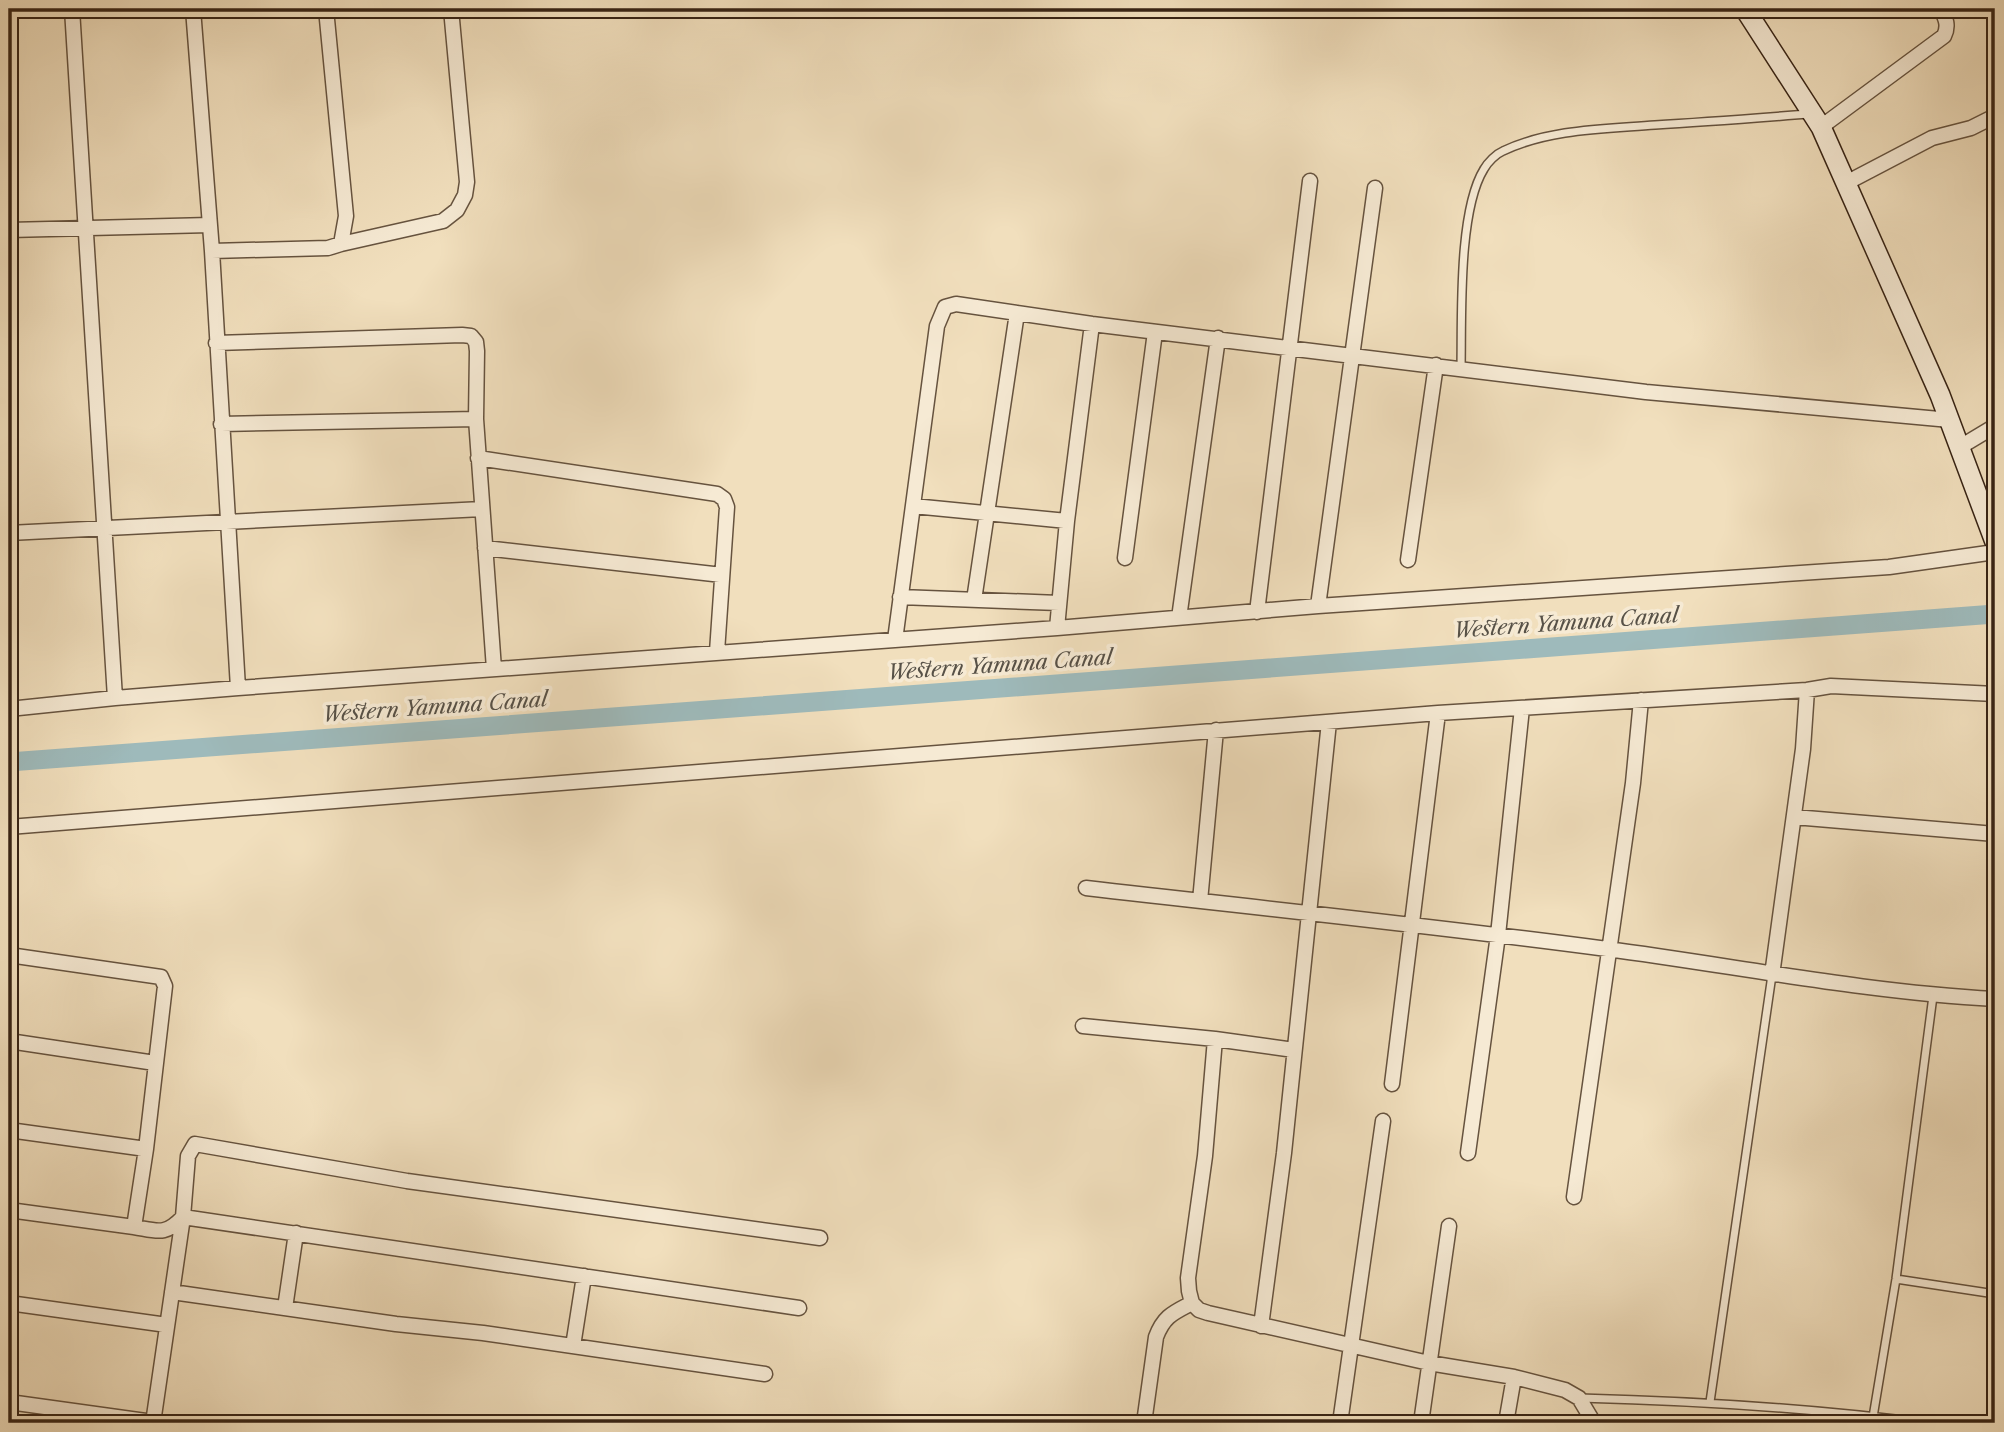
<svg xmlns="http://www.w3.org/2000/svg" width="2004" height="1432" viewBox="0 0 2004 1432" font-family="'Libre Caslon Text',serif">
  <style>
    .lines { fill: none; stroke-linecap: round; stroke-linejoin: round }
    .canal { stroke: #9ebabb; stroke-width: 19 }
    .service-casing { stroke: #66533f; stroke-width: 10 }
    .minor-casing { stroke: #66533f; stroke-width: 17 }
    .secondary-casing { stroke: #382415; stroke-width: 22 }
    .service { stroke: #f6ead4; stroke-width: 7 }
    .minor { stroke: #f6ead4; stroke-width: 14 }
    .secondary { stroke: #f6ead4; stroke-width: 19 }
    .labels { text-anchor: middle; stroke-width: 7; stroke-linejoin: round; paint-order: stroke }
    .water-label { font-size: 21px; font-style: italic; fill: #575147; stroke: #f6ead4 }
  </style>
  <rect width="100%" height="100%" fill="#f1dfbd"/>
  <filter id="stains"><feTurbulence type="fractalNoise" baseFrequency=".00286" numOctaves="4"/><feColorMatrix values="0 0 0 0 .2 0 0 0 0 .09 0 0 0 0 .02 0 0 0 .5 -.17"/></filter>
  <radialGradient id="worn" r=".72"><stop offset=".6" stop-color="#630" stop-opacity="0"/><stop offset="1" stop-color="#630" stop-opacity=".3"/></radialGradient>
  <g class="lines">
    <path class="canal" d="M9,762L1995,614"/>
    <defs>
      <path id="service" d="M1461,368C1462,316 1458,211 1484,169C1488,162 1496,154 1503,151C1549,129 1605,129 1655,125C1706,122 1757,118 1809,114
        M1896,1279L1995,1294
        M1580,1398C1696,1401 1812,1408 1927,1423
        M1710,1402L1772,975
        M1872,1423L1896,1279L1933,996"/>
      <path id="minor" d="M72,9L115,698L238,688
        M193,9L212,251L238,688L1057,628L1318,606L1889,567L1995,552
        M1821,127L1944,36C1949,26 1946,19 1941,9
        M1846,183L1932,138L1971,128L1995,116
        M9,230L210,225
        M341,244L443,221L457,210L465,195L467,182L451,9
        M212,251L328,248L341,244L346,216L326,9
        M216,343L462,335L471,336L476,342L477,351L476,419L221,424
        M476,419L494,669
        M1960,447L1995,426
        M478,458L717,494L724,499L727,507L717,652
        M913,506L1067,521
        M9,533L482,509
        M485,548L722,575
        M1125,558L1155,332
        M1408,560L1436,365
        M900,597L1059,603
        M974,600L1017,313
        M1318,606L1375,188
        M1257,612L1310,181
        M1179,618L1218,338
        M1057,628L1067,521L1092,324
        M895,640L937,326L945,307L956,304L1092,324L1646,392L1950,420
        M9,709L115,698
        M1794,817L1995,834
        M9,827L1438,713L1807,690L1831,686L1995,694
        M1086,888C1260,908 1434,926 1607,949C1736,966 1864,992 1995,999
        M1200,901L1216,730
        M9,955L161,977L165,986L146,1149L134,1227L9,1210
        M1772,975L1803,749L1807,690
        M1083,1026L1215,1039L1294,1050
        M1215,1039L1205,1156L1188,1278L1189,1291L1192,1303L1199,1310L1208,1313L1429,1363L1514,1377L1565,1390L1579,1398L1594,1423
        M9,1041L155,1063
        M1392,1084L1438,713
        M9,1130L146,1149
        M1468,1153L1498,935L1522,708
        M1574,1197L1633,783L1641,700
        M134,1227C158,1231 165,1236 183,1217L799,1308
        M172,1292L396,1324L483,1333L765,1374
        M9,1303L167,1325
        M285,1308L296,1233
        M1261,1326L1284,1153L1329,722
        M573,1346L584,1276
        M9,1402L153,1422
        M153,1423L183,1217L188,1156L195,1144L407,1181L820,1238
        M1144,1423L1156,1337C1164,1316 1173,1313 1192,1303
        M1340,1423L1383,1121
        M1421,1423L1449,1226
        M1506,1423L1514,1377"/>
      <path id="secondary" d="M1745,9L1821,127L1940,395L1995,542"/>
    </defs>
    <use href="#service" class="service-casing"/>
    <use href="#minor" class="minor-casing"/>
    <use href="#secondary" class="secondary-casing"/>
    <use href="#service" class="service"/>
    <use href="#minor" class="minor"/>
    <use href="#secondary" class="secondary"/>
  </g>
  <g class="labels">
    <g class="water-label">
      <text transform="translate(1566 623) rotate(-4)" y="7">Western Yamuna Canal</text>
      <text transform="translate(1000 665) rotate(-4)" y="7">Western Yamuna Canal</text>
      <text transform="translate(435 707) rotate(-4)" y="7">Western Yamuna Canal</text>
    </g>
  </g>
  <rect width="2004" height="1432" fill="none" stroke="#f1dfbd" stroke-width="35"/>
  <rect x="10" y="10" width="1983" height="1411" fill="none" stroke="#382415" stroke-width="3.5"/>
  <rect x="18" y="18" width="1969" height="1397" fill="none" stroke="#382415" stroke-width="2"/>
  <rect width="100%" height="100%" filter="url(#stains)"/>
  <rect width="100%" height="100%" fill="url(#worn)"/>
</svg>
